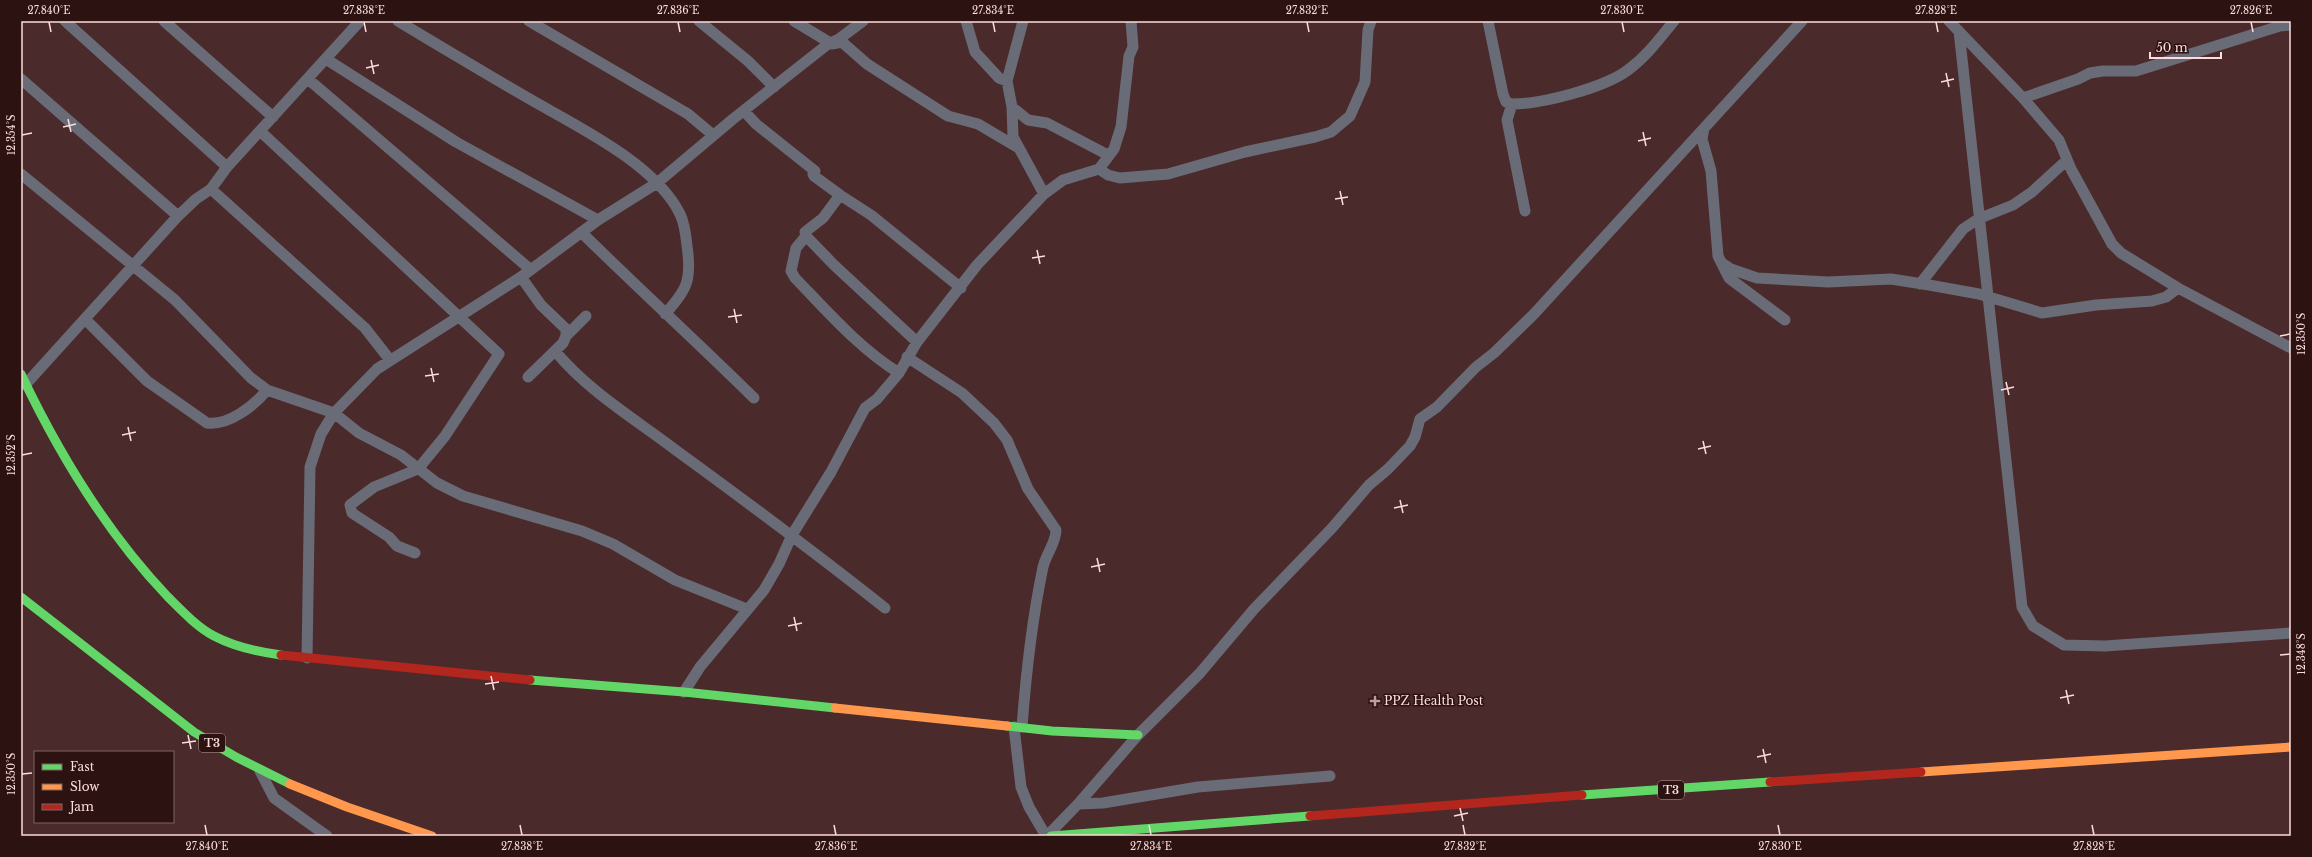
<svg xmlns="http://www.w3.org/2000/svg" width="2312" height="857" viewBox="0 0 2312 857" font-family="'Libre Baskerville',serif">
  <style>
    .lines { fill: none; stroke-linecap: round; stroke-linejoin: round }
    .street { stroke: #696b77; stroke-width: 11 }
    .fast { stroke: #63d668; stroke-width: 9 }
    .slow { stroke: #ff974d; stroke-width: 9 }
    .jam { stroke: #b3261e; stroke-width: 9 }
    .ticks { fill: none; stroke: #fcdddb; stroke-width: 1.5 }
    .poi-dot { fill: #be9e9d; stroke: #2c1211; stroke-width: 1.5 }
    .labels { text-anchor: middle; stroke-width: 3; stroke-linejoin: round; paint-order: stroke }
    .shield { fill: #2c1211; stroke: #bea09e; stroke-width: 1 }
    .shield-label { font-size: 11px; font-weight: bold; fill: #fcdddb }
    .poi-label { font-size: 12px; fill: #fcdddb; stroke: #2c1211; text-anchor: start }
    .neatline { fill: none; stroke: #fcdddb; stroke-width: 1.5 }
    .ticks-label { font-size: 10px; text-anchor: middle; fill: #fcdddb }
  </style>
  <rect width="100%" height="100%" fill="#4a2a2b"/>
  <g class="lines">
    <path class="street" d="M65,21L227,167
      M164,21L273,117
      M398,21C441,47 485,73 528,98C576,126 655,163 680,214C685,224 686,236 687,246C692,280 687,290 665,314
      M529,21L688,114L713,135
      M699,21L748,61L774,87
      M794,21L832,44L842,42L867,64L948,116L978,124L1017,147
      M966,21L975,52L999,78L1007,81
      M1023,21L1007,81L1012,107L1013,137L1044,194
      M1488,21L1503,94L1506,102L1512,104C1542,104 1604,88 1628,70C1647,56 1660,38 1674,21
      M1949,21L2023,98L2059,140L2071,169L2112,244L2121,253L2178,288L2291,348
      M1959,31L2022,607L2033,626L2064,645L2105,646L2291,633
      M326,59L456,142L598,220
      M21,79L178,216
      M308,79L531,270
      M2023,98L2078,79L2090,73L2103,71H2136L2280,26L2291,25
      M1512,104L1507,120L1525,211
      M1012,107L1028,120L1047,123L1108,155
      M744,111L756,124L815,171L813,174L814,176L840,195L871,215L961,288
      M1704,128L1702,139L1711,171L1718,256L1729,278L1785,320
      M260,131L499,354L445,436L418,469L374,487L350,505L352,513L389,537L397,546L415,553
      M1099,169L1114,149L1121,127L1129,56L1133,47L1131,21
      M21,174L175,300L251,378L267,390L334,413L359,433L401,455L437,483L463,496L582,531L613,544L675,580L747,609
      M211,189L365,328L390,360
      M840,195L823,218L805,232L806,236L796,248L791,271L795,278C828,312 859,348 899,373
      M581,232C638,288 697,342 754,398
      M806,236L834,265L917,342
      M1722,263L1731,269L1757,278L1828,282L1891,279L1929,285L1979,294L2042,313L2096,305L2152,301L2166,297L2178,288
      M521,277L541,305L566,329V336L563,343L528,377
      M1920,284L1963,229L1978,219L2013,205L2032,192L2067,160
      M86,320L147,381L207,423C228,426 254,406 267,390
      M566,336L586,316
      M555,351C589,392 635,419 677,451C747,502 817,554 885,608
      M907,357L962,393L994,423L1007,440L1028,489L1056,530C1056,543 1046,554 1043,567C1032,620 1026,673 1022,727
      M25,385L177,217L196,199L211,189L227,167L360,21
      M307,658L310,467L321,434L334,413L377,369L521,277L598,220L657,183L733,119L828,44L839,39L863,21
      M684,692L700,667L764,590L779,564L792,535L831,472L865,408L877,399L899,373L917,342L977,265L1044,194L1063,180L1099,169L1108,175L1120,178L1168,174L1245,152L1315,137L1331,132L1350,116L1365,82L1368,30L1371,21
      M1014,727L1021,787L1029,807L1046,836
      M260,771L274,798L327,836
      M1078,804L1103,803L1198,787L1330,776
      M1047,836L1078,804L1138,735L1200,673L1254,609L1332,528L1369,485L1388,469L1410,446L1415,437L1420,419L1437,407L1476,367L1494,353L1534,314L1802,21"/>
    <path class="fast" d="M21,374C59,454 106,532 168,597C181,610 197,627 214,636C235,647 258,652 281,655
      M21,597L194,732L236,757L290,784
      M530,680L684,692L835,708
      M1007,726L1052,731L1138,735
      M1582,795L1770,782
      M1051,836L1310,816"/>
    <path class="slow" d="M835,708L1007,726
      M1921,772L2291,747
      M290,784L347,807L432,836"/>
    <path class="jam" d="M281,655L530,680
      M1770,782L1921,772
      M1310,816L1582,795"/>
  </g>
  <path class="ticks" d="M49,22L51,32M364,22L366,32M678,22L680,32M993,22L995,32M1307,22L1309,32M1622,22L1624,32M1936,22L1938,32M2251,22L2253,32M371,60L374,74M366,68L379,65M1946,73L1949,87M1941,82L1954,79M68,119L71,132M63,127L76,124M1643,132L1646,146M22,135L32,133M1638,141L1651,138M1340,191L1343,205M1335,199L1348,197M1037,250L1040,264M1032,258L1045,256M734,309L737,323M728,317L742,315M2280,336L2290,334M431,368L434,382M425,376L439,374M2006,382L2009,395M2001,390L2014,387M128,427L131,441M122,435L136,432M1703,441L1706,454M1698,449L1711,446M22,455L32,453M1400,500L1403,513M1394,508L1408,505M1097,558L1100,572M1091,567L1105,564M794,617L797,631M788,626L802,623M2280,655L2290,654M491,676L494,690M485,684L499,682M2066,690L2069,704M2060,698L2074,695M188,735L191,749M182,743L196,741M1763,749L1766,763M1757,757L1771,754M22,774L32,773M1460,808L1463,821M1454,816L1468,813M205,825L207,835M520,825L522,835M834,825L836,835M1149,825L1151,835M1463,825L1465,835M1778,825L1780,835M2092,825L2094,835"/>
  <path class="poi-dot" d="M1373 695h4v4h4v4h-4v4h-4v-4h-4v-4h4z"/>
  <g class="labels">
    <g class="shield">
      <rect x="199" y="734" width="26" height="18" rx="3"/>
      <rect x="1658" y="781" width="26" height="18" rx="3"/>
    </g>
    <g class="shield-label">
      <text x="212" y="747">T3</text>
      <text x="1671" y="794">T3</text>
    </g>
    <g class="poi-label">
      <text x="1384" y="705">PPZ Health Post</text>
    </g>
  </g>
  <rect width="2312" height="857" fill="none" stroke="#2c1211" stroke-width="44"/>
  <rect x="34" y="751" width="140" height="72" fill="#2c1211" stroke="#7f6362"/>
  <rect x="42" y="764" width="20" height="6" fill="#63d668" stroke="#7f6362"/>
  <text x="70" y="771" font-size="12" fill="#fcdddb">Fast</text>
  <rect x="42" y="784" width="20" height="6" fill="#ff974d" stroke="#7f6362"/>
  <text x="70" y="791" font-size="12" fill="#fcdddb">Slow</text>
  <rect x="42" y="804" width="20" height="6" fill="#b3261e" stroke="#7f6362"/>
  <text x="70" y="811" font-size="12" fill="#fcdddb">Jam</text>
  <path d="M2150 52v6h71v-6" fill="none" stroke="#fcdddb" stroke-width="2"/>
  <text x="2156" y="52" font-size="12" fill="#fcdddb" stroke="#2c1211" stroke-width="3" paint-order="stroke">50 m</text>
  <rect x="22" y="22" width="2268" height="813" class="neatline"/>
  <g class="ticks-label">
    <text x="49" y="14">27.840°E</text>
    <text x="364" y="14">27.838°E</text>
    <text x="678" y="14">27.836°E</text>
    <text x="993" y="14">27.834°E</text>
    <text x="1307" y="14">27.832°E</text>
    <text x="1622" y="14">27.830°E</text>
    <text x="1936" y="14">27.828°E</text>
    <text x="2251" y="14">27.826°E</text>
    <text transform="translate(11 135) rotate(-90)" y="4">12.354°S</text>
    <text transform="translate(2301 334) rotate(-90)" y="4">12.350°S</text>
    <text transform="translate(11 455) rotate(-90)" y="4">12.352°S</text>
    <text transform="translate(2301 654) rotate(-90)" y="4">12.348°S</text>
    <text transform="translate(11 774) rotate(-90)" y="4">12.350°S</text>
    <text x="207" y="850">27.840°E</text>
    <text x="522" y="850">27.838°E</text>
    <text x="836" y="850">27.836°E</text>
    <text x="1151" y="850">27.834°E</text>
    <text x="1465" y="850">27.832°E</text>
    <text x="1780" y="850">27.830°E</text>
    <text x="2094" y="850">27.828°E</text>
  </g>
</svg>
